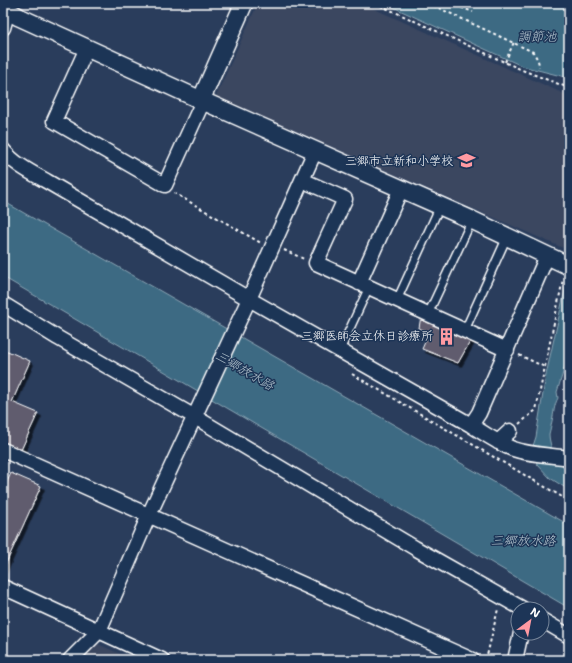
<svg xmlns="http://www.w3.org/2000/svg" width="572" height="663" viewBox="0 0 572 663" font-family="'Shantell Sans','Klee One',sans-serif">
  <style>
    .built { fill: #3a4661 }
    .water { fill: #3e6a83; stroke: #8ba6b5 }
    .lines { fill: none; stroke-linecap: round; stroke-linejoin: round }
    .stream { stroke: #8ba6b5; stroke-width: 3.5 }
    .building { fill: #605c6e; stroke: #fff; filter: url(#shadow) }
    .service-casing { stroke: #fff; stroke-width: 10 }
    .minor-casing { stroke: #fff; stroke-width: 17 }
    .tertiary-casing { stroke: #fff; stroke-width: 20 }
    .path { stroke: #fff; stroke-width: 2; stroke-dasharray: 3 3; stroke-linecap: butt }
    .service { stroke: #1d3557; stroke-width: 7 }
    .minor { stroke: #1d3557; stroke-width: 14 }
    .tertiary { stroke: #1d3557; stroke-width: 17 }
    .labels { text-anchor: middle; stroke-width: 3; stroke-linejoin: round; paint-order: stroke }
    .poi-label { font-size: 12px; fill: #fff; stroke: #1d3557; text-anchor: end }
    .water-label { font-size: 13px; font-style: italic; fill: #b2c3cd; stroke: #1d3557 }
  </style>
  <defs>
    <filter id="shadow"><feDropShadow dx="3.5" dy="3.5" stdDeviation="0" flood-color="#0009"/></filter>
  </defs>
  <rect width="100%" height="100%" fill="#2a3d5c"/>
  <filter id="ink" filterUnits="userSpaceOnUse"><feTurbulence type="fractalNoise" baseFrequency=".025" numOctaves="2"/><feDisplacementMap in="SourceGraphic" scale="8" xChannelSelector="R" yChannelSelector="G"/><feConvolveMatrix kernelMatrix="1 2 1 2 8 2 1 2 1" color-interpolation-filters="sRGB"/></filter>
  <g filter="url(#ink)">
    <path class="built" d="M258,3H361L569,96V226L563,248L216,96Z
      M98,644L133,660H82Z"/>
    <path class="water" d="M384,3H569V78L522,66Z
      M3,201L569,525V608L3,277Z
      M569,272V353L557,392L558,398C554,405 554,413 552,421C551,426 550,430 549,434C549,438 550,442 551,446C553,460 558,463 569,470V490L550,478L537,464L532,449L536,437L546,375L553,343Z"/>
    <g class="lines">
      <path class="stream" d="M563,462L569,468"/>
    </g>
    <path class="building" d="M421,316L471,340L458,363L422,349L429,333L419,328Z
      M3,349L30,361L12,402L38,413L21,450L3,442Z
      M11,473L41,486L3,570V491Z"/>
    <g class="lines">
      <defs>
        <path id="service" d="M397,300L440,206
          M428,314L472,220
          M465,330L507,237
          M340,350L369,287"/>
        <path id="minor" d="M3,28L5,21L9,12
          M87,48L54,121L165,185L203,101
          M3,150C14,164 32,173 48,182L249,299L471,425C485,434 498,443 513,449C530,455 551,455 569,458
          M302,180L345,199L316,263L507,350
          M359,283L401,189
          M3,304L58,338L195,417L415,548L523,609
          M471,425L479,413L547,256
          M498,442L510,431
          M3,450L472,660
          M3,587L162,660
          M542,620L569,636
          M70,660L99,631L149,515L249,299L315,151
          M515,660L521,633"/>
        <path id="tertiary" d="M3,8L19,17L203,101L472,220L569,266
          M201,100L244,3"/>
      </defs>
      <use href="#service" class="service-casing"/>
      <use href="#minor" class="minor-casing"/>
      <use href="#tertiary" class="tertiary-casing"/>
      <path class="path" d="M375,3L522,70L569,88
        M428,3L533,52C536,57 539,60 539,67
        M450,3L473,12
        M505,62L514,42
        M174,193L261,243
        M284,250L304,259
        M519,355L545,367
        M352,374L569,501
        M519,424L536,410L563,279
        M486,660L498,609"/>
      <use href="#service" class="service"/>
      <use href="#minor" class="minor"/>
      <use href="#tertiary" class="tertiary"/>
    </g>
  </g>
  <defs>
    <symbol id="school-bare" viewBox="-9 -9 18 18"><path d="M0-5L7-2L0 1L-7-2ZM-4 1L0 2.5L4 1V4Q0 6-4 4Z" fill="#ff9aa2" stroke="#1d3557" stroke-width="2.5" paint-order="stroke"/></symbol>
    <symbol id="building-bare" viewBox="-9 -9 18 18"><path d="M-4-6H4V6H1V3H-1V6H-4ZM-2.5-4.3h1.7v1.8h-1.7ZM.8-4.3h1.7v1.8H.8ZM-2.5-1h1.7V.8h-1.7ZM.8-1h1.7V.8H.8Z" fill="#ff9aa2" stroke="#1d3557" stroke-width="2.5" paint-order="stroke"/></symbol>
  </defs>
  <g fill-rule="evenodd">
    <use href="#school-bare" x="454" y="148" width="25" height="25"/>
    <use href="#building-bare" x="434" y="324" width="25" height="25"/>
  </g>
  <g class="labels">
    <g class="poi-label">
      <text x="453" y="165">三郷市立新和小学校</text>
      <text x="433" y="340">三郷医師会立休日診療所</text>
    </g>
    <g class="water-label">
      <text x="537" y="41">調節池</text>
      <text transform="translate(245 370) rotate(30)" y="5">三郷放水路</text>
      <text x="523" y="545">三郷放水路</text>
    </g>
  </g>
  <rect width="572" height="663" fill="none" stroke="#1d3557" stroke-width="16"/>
  <rect x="8" y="8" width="556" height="647" fill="none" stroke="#fff" stroke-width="1.5" filter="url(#ink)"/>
  <g transform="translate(530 621) rotate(32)"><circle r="19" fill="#1d3557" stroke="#77869a"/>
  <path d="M0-3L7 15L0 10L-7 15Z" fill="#ff9aa2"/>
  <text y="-6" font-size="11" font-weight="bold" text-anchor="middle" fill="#ffffff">N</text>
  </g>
</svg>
